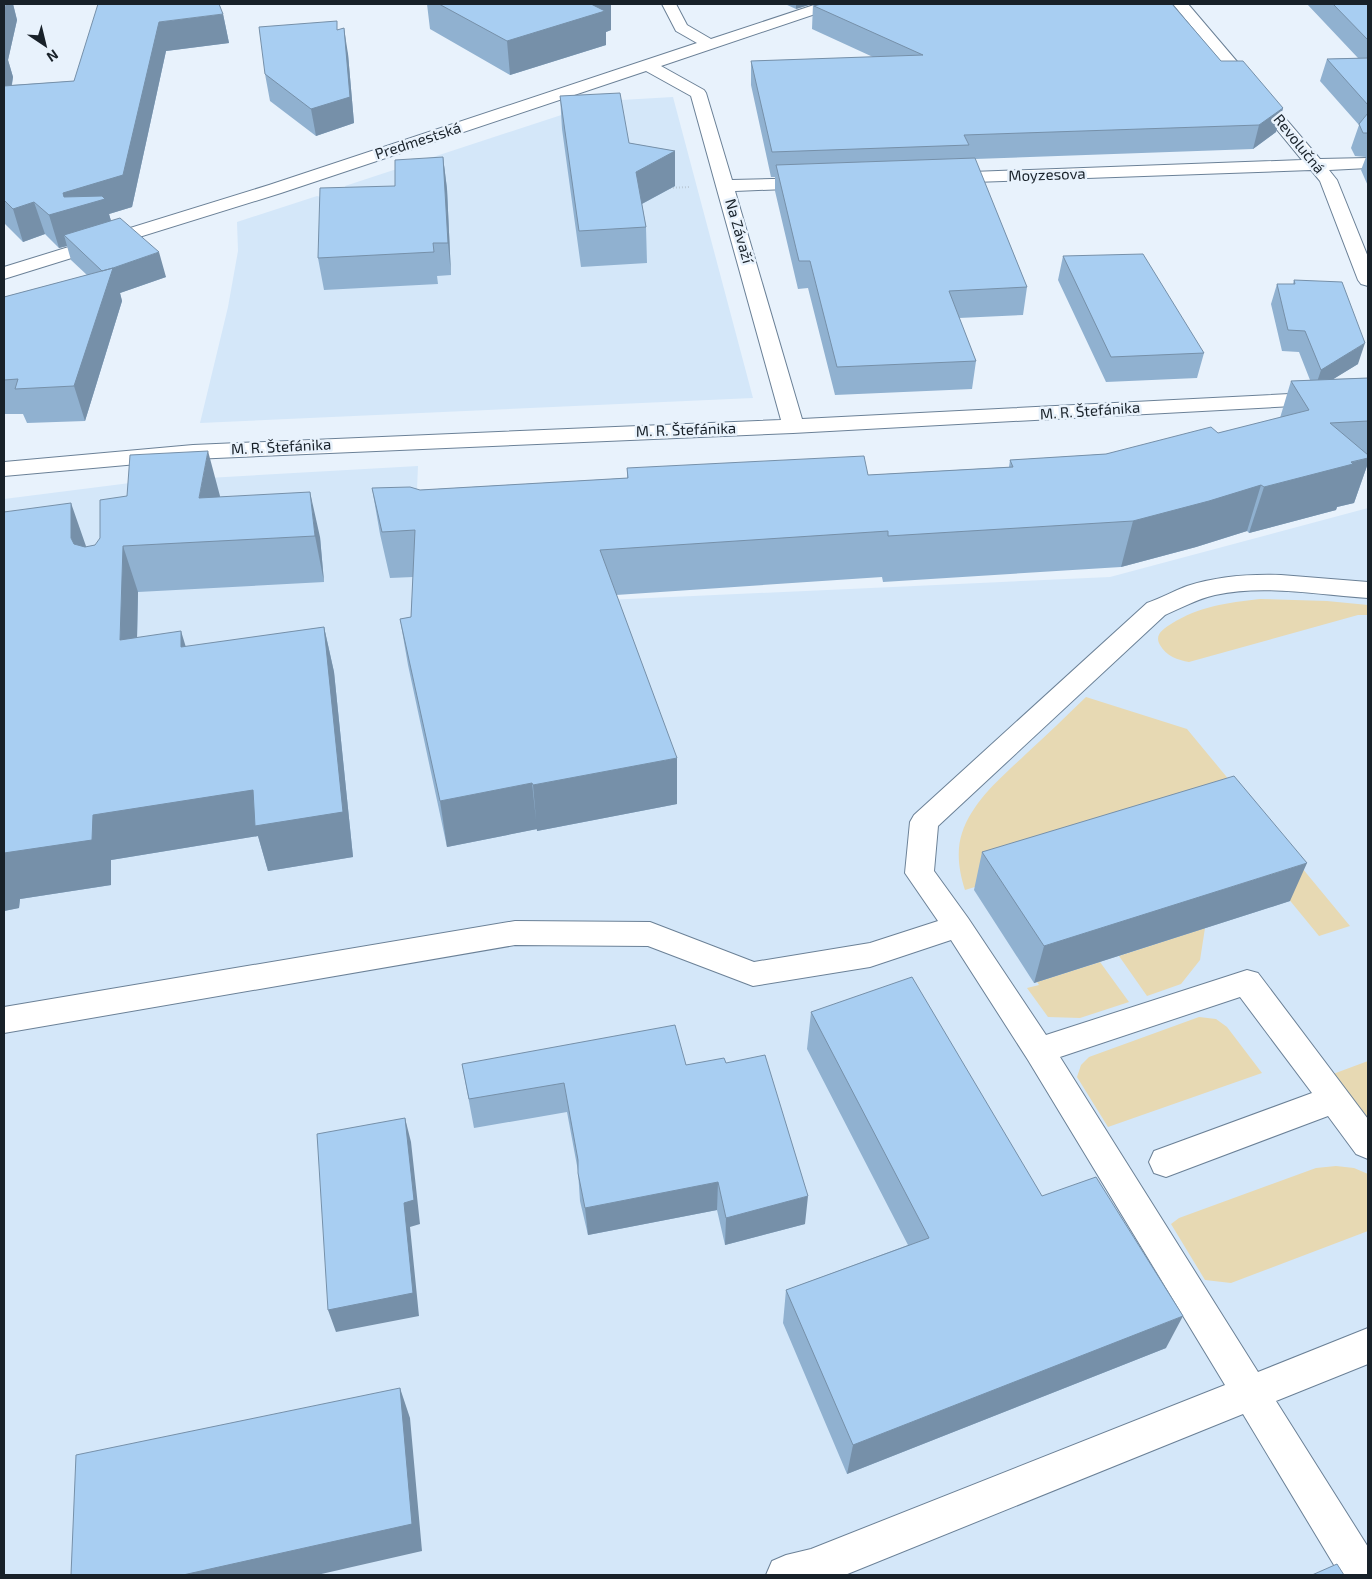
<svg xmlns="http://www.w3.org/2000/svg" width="1372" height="1579" viewBox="0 0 1372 1579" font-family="'Exo 2',sans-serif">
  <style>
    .built { fill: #d4e7f9 }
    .green { fill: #e7d9b3 }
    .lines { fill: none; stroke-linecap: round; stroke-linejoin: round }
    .minor-casing { stroke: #6b8197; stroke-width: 2 }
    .path { stroke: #a4aeb7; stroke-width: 2; stroke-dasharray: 0.5 2.5; stroke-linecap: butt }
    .minor { fill: #fff; fill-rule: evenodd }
    .wall { fill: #90b1d0 }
    .shaded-wall { fill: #7690a9 }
    .building { fill: #a8cef2; stroke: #7690a9 }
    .labels { text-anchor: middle; stroke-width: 5; stroke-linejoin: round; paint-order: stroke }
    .far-street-label { font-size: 15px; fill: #182129; stroke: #e8f2fc }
  </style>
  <rect width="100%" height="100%" fill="#e8f2fc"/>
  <path class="built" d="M673,97L753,398L200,423L228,307L238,251L237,222L317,196L329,199L347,193L345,186L604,101Z
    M418,466L412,609L1110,577L1368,508V1575H4V499L138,482Z"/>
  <path class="green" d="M1260,599L1327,601L1368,605V615H1358L1189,662C1178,660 1166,656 1160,645C1154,635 1163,629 1171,624C1200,606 1226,603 1260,599Z
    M1086,697L1187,729L1350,926L1319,936L1218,813L965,890C959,872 956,851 962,833C973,800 1003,776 1027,753C1047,735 1066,716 1086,697Z
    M1205,928L1200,960L1181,984L1147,996L1119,956Z
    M1100,962L1129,1002L1080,1018L1048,1017L1027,988L1039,985L1037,982Z
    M1199,1017L1216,1019L1227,1027L1262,1073L1108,1127L1077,1077L1081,1065L1089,1057Z
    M1368,1061V1120L1333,1074Z
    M1336,1166L1354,1168L1368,1174V1231L1231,1283L1205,1280L1171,1224L1179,1218L1316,1168Z"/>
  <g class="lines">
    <defs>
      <path id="minor" d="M662,4H676L687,25L711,39L817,4H838L836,7L661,66L704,90L706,93L732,180L812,178L818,179L821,183L818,187L812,188L735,191L802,419L1368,390V402L793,433L193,459L4,476V462L193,445L781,420L691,96L646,71L281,193L4,279V267L269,185L697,43L676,31Z
        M1173,4H1188L1320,159L1368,158V168L1329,170L1337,180L1368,257V286L1361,284L1358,280L1320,181L1311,170L945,183L939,182L936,178L939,174L945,173L1302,160Z
        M1281,575L1368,582V598C1318,595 1265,584 1215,595C1197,599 1181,608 1165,615L938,826L934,871L968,918L1046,1035L1247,970L1258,973L1368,1119V1159L1356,1154L1328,1116L1166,1177L1154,1173L1149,1162L1154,1151L1312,1093L1240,997L1060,1057L1258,1372L1368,1328V1364L1276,1401L1368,1547V1575H1340L1243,1414L845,1575H766L772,1561L786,1555L811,1549L1225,1385L1028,1060L951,940L870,967L753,986L648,946L515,945L4,1033V1007L515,921L650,922L754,962L870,943L938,921L905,873L910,822L914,815L1147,603C1161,598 1174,591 1187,586C1218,576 1249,574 1281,575Z"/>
    </defs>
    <use href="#minor" class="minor-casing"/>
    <path class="path" d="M667,188L689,187"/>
    <use href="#minor" class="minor"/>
  </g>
  <path class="wall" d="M4,4H13L17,20L8,60L13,77L12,85L74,81L223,14L229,43L166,51L132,207L109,214L111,221L166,277L120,293L122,301L85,421L27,423L23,414H4V297L87,275L71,260L67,246L59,248L45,234L23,242L5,224L4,220Z
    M427,4H611V30L606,32V45L510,75L430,29Z
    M785,4H812L796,9Z
    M813,4H1172L1221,61L1283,108L1276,132L1253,149L975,159L1027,287L1023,315L959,318L976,361L972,389L835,395L808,288L798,289L775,191V177H771L751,85V61L873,57L812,29Z
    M1307,4H1368V186L1361,170L1366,157L1355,156L1351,148L1359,125L1320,81L1327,59L1358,58Z
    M338,30L348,54L354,123L316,136L270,101L265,74Z
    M560,96L629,143L675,151V186L642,204L646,227L647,263L581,267L562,129Z
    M443,157L447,189L451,275L437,276L438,284L324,290L318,258L395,186Z
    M1063,256L1204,353L1197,378L1106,382L1058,280Z
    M1294,280L1358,364L1333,379L1368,378V466H1367L1354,503L1337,507L1336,510L1249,533L1247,531L1196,547L1121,567L883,582L882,577L616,595L677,804L537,831V829L447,847L408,665L400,619L411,617L413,577L390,578L380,534L372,488L420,490L627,478V468L868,475L1009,467L1010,460L1106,454L1218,433L1280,418L1291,381L1310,380L1299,352L1282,351L1271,304L1277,284H1293Z
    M220,496L219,497L320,537L324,582L138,592L137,638L186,647L324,627L334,672L353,857L268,871L258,836L111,860V885L20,899L19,908L4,911L87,547L95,545Z
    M982,852L1290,901L1034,983L974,890Z
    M811,1012L1042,1196L1166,1348L847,1474L783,1323L786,1290L908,1245L807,1049Z
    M726,1063L805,1224L725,1245L717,1210L588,1235L580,1201L578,1171L567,1112L474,1128L462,1064L686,1065Z"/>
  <path class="shaded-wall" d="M6,4H13L17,20L8,60L13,77L6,117L4,110V11Z
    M574,4H611V30L606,32V45L510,75L507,41Z
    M796,4H812L796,9Z
    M223,14L229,43L166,51L132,207L109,214L114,231L64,235L67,246L59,248L49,215L63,193L159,22Z
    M344,28L348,54L354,123L316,136L311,109Z
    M1283,108L1276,132L1253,149L1259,125Z
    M675,151V186L636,207V172Z
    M443,157L447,189L451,275L448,243Z
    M34,202L45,234L23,242L13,209Z
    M159,252L166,277L120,293L122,301L85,421L74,386L102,272Z
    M1365,343L1358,364L1314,391L1321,370Z
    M208,451L220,496L211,542L199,498Z
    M1368,458V463L1354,503L1337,507L1336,510L1249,533L1264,487Z
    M1261,485L1247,531L1196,547L1121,567L1133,521Z
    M310,492L320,537L324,582L315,536Z
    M71,503L87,549V583L71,538Z
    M123,546L138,592L136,686L120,640Z
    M324,627L334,672L353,857L268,871L258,836L111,860V885L20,899L19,908L4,911V853L93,815Z
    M181,631L195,677L181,647Z
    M677,758V804L537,831L533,785Z
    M532,783L537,829L447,847L440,801Z
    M1307,863L1290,901L1034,983L1044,946Z
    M405,1118L411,1142L420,1224L410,1227L419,1316L336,1332L328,1310L404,1203Z
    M718,1182L717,1210L588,1235L585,1208Z
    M808,1196L805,1224L725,1245L726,1218Z
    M1183,1316L1166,1348L847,1474L853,1445Z
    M400,1388L410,1418L422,1551L317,1575H183Z"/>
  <path class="building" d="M98,4H219L223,14L159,22L123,175L63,193L64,197L102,196L105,199L49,215L34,202L13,209L4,200V86L74,81Z
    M439,4H591L605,11L507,41Z
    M821,4H1172L1221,61H1243L1283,108L1259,125L964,135L969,145L772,152L751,61L923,55L814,6Z
    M1333,4H1368V40Z
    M337,21V30L344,28L350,97L311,109L265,74L259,27Z
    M1368,58V105L1327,59Z
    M620,93L629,143L675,151L636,172L646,227L579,231L560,96Z
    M1368,113V133H1363L1359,124Z
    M443,157L448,243H433L434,252L318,258L320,188L395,186V160Z
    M975,158L1027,287L949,291L976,361L837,367L810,261H799L776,165Z
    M120,218L159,252L113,268L102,271L64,235Z
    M1143,254L1204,353L1111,357L1063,256Z
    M113,268L74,386L15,389L18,379L4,380V297Z
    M1294,280L1342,282L1365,343L1321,370L1305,331L1288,330L1277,284H1295Z
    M1368,378V421L1330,423L1368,455V458L1351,462L1353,464L1264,487L1261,485L1209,501L1133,521L888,536V531L600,550L677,758L533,785L532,783L440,801L400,619L411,617L415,530L382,532L372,488L410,487L420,490L628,478L627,468L864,456L868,475L1013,467L1010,460L1106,454L1211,427L1218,433L1309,410L1291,381Z
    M208,451L199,498L310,492L315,536L123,546L120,640L181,631V647L324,627L343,812L255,826L253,790L93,815L92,840L4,853V512L71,503V538L74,544L85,547L95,545L100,538V500L127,496L130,455Z
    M1234,776L1307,863L1044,946L982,852Z
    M912,977L1042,1196L1096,1177L1183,1316L853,1445L786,1290L929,1238L811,1012Z
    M675,1025L686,1065L724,1058L726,1063L765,1055L808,1196L726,1218L718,1182L585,1208L578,1173V1160L564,1083L469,1099L462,1064Z
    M405,1118L414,1200L404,1203L413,1293L328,1310L317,1134Z
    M400,1388L412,1524L183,1575H71L76,1455Z
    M1337,1564L1344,1575H1312Z"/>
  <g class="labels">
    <g class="far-street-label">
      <text transform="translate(418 141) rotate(-18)" y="5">Predmestská</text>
      <text transform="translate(1299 144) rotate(51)" y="5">Revolučná</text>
      <text transform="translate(1047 175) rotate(-2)" y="5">Moyzesova</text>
      <text transform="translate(739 231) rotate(74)" y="5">Na Závaží</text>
      <text transform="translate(1090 411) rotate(-4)" y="5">M. R. Štefánika</text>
      <text transform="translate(686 430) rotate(-2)" y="5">M. R. Štefánika</text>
      <text transform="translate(281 447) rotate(-3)" y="5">M. R. Štefánika</text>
    </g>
  </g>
  <rect width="1372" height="1579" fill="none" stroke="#182129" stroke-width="10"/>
  <g transform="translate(45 45) rotate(145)" stroke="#e8f2fc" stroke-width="4" paint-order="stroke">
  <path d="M0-4L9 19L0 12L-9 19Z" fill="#182129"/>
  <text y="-8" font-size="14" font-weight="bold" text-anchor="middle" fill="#182129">N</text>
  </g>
</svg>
